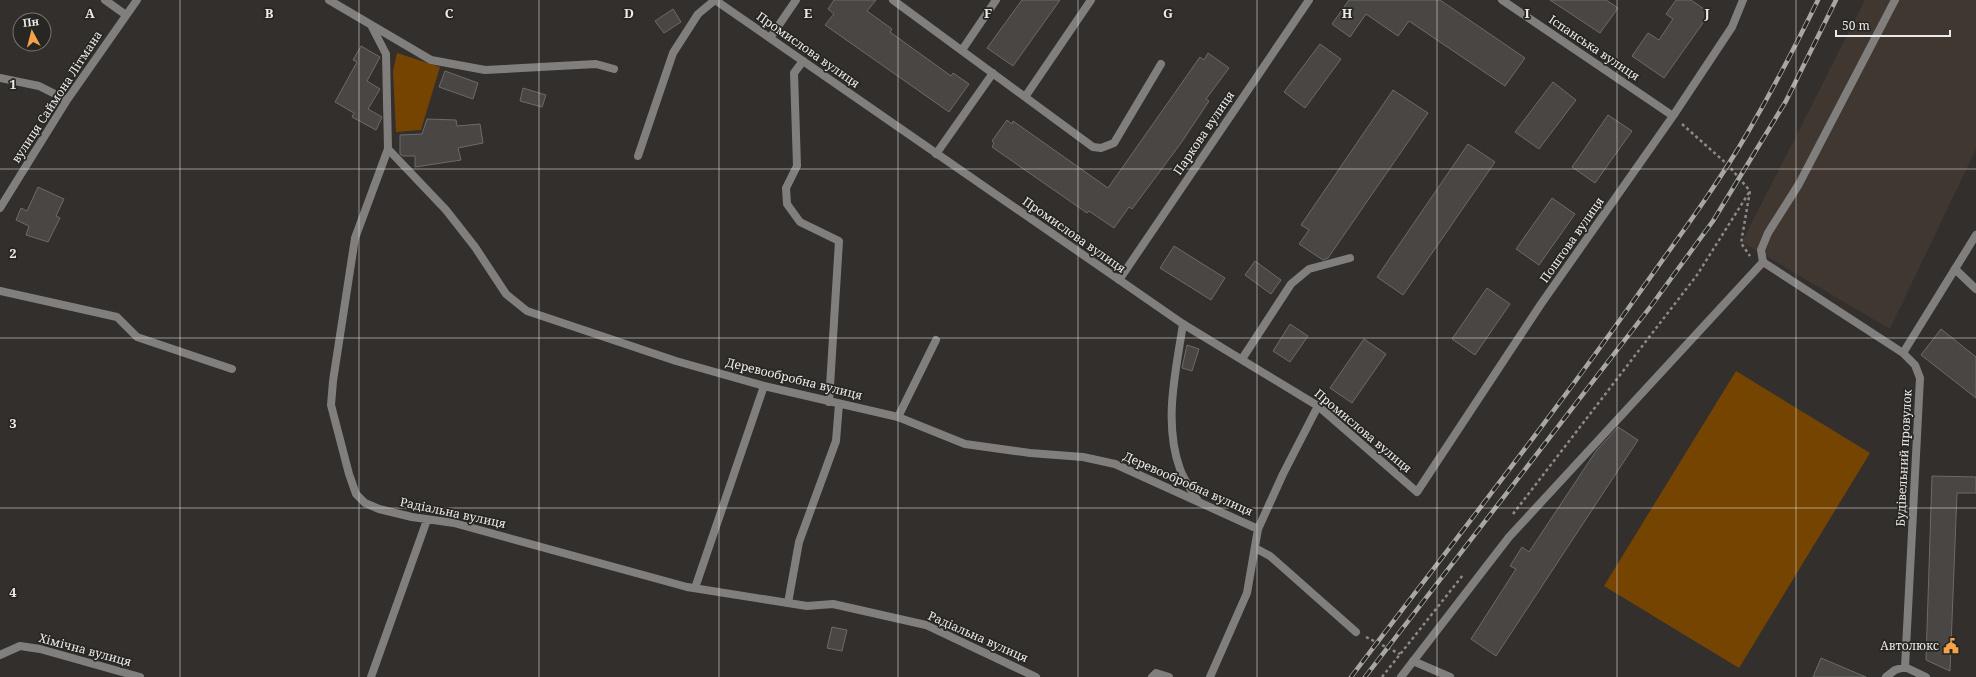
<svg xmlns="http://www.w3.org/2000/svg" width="1976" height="677" viewBox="0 0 1976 677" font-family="'Noto Serif',serif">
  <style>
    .built { fill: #3f3730 }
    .green { fill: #764401 }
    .building { fill: #494643; stroke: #6d6a67 }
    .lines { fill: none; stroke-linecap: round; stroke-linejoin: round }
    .path { stroke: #8d8b89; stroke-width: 2.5; stroke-dasharray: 3 3; stroke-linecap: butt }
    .lane { stroke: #817f7e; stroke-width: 8 }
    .street { stroke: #817f7e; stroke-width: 8 }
    .rail-casing { stroke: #a9a7a5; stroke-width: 4.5 }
    .rail { stroke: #282623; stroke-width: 3; stroke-dasharray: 9; stroke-linecap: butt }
    .grid { fill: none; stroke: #eceae8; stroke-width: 1; stroke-opacity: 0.55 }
    .labels { text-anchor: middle; stroke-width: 3.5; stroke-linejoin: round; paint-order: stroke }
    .street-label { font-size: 12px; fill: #eceae8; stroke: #282623 }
    .poi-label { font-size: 12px; fill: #eceae8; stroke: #282623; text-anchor: end }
    .grid-label { font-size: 13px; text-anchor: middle; font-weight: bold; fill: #eceae8; stroke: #282623; stroke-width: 3.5; stroke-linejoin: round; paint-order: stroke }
  </style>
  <rect width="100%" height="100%" fill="#322f2d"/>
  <path class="built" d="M1865,0H1976V149L1890,329L1742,242Z"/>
  <path class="green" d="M397,53L440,67L421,130L396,132L393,71Z
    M1736,371L1870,453L1739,668L1604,586Z"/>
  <path class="building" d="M834,0H876L867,11L892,29L890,32L951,76L953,73L969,84L949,112L825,25L834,14L828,9Z
    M1022,0H1060L1013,66L987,48Z
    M1349,0H1440L1525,58L1505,86L1409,21L1398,36L1366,14L1350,37L1332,24Z
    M1550,0H1606L1618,8L1600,33Z
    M1676,0H1691L1710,13L1664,78L1632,56L1648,33L1659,40L1673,19L1666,14Z
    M673,9L681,22L664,33L655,21Z
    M1320,44L1341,59L1305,108L1284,92Z
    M361,46L380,57L367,81L380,89L368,109L382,117L376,130L352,117L354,113L335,102L357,62L353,60Z
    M1208,53L1229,68L1206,99L1209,101L1181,143L1132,209L1129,207L1114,228L1089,211L1087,213L992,147L994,143L992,141L1007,120L1012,124L1013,121L1108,188L1200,57L1204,60Z
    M445,71L478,83L473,99L439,87Z
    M1553,82L1576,100L1539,149L1515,132Z
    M523,88L546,95L542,107L520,101Z
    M1393,90L1428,113L1328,258L1323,260L1299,244L1309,230L1301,225Z
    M1608,115L1632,131L1595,183L1572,167Z
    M427,119L456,120L457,126L480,124L483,143L458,148L461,160L415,167V156H403L400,154V135L422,134Z
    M1468,144L1495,162L1403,295L1377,277Z
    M38,187L64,199L56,216L60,218L48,242L26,235L29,226L16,220L21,208L27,211Z
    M1552,198L1575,214L1539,265L1516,249Z
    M1174,246L1225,278L1211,300L1160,268Z
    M1255,261L1281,280L1271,294L1245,275Z
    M1487,288L1510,304L1475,355L1452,339Z
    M1290,324L1308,336L1290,362L1273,351Z
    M1941,329L1976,357V398L1921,355Z
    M1364,339L1386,354L1352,403L1330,388Z
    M1187,345L1199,349L1192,371L1182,368Z
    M1618,427L1638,440L1496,656L1471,639L1516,569L1510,566L1522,547L1529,552L1596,451Z
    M1932,476L1976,477V493H1957L1950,671L1926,660Z
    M832,627L847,630L842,651L827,648Z
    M1821,658L1866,677H1813Z"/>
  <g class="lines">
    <path class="path" d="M1682,124L1728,165L1750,191L1741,243L1750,256
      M1513,514L1697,275L1750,191
      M1366,637L1400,654
      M1382,677L1463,575"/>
    <path class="lane" d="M105,0L126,15
      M893,0L1093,147L1101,148L1114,143L1161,64
      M962,50L996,0
      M803,61L794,73L797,166L786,188L787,204L800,222L839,241L829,402
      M1025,97L1091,0
      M936,154L993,73
      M638,156L673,53L698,14L715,0
      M1955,269L1976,289
      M0,291L117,317L137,337L232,369
      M1183,324C1176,371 1163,422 1180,469C1184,480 1192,491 1198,501
      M1242,359L1291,284L1309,269L1350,258
      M898,417L936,340
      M695,588L764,386
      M788,603L799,542L836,441L839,404
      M1401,677L1509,537L1763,262L1761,250L1768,233L1799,184L1895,0"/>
    <path class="street" d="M329,0L431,60L485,70L596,64L614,69
      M715,0L1183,324L1318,406L1417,492L1541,304L1673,116L1732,27L1743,0
      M1502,0L1673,116
      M371,25L386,54L388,149L355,238L333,381L331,405L349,474L356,494L365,503L379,509L412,517L454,523L687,587L807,606L833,604L926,625L1036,677
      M770,38L796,0
      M0,78L39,86L67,100
      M388,149L446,210L475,247L506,294L527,311L676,361L764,386L898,417L965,444L1030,453L1083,457L1115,464L1258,529
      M0,208L67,100L137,0
      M1763,262L1903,353L1915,365L1920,378L1905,667
      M1119,280L1309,0
      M1903,353L1976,235
      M1255,548L1270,556L1356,632
      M0,655L20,646L40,649L140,677
      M1413,661L1450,677
      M1905,667L1926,677
      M371,677L427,520
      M1152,677L1156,673L1169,677
      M1210,677L1247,593L1258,529L1283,474L1318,406
      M1886,677L1895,670L1905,667"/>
    <defs>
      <path id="rail" d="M1351,677C1447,550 1545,426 1637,296C1675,242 1715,189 1748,132C1773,89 1796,45 1818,0
        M1365,677L1651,306L1713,221L1786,101L1836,0"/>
    </defs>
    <use href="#rail" class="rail-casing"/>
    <use href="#rail" class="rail"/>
  </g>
  <path class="grid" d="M180,0V677M359,0V677M539,0V677M719,0V677M898,0V677M1078,0V677M1257,0V677M1437,0V677M1617,0V677M1796,0V677M0,169H1976M0,338H1976M0,508H1976"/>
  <defs>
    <symbol id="civic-bare" viewBox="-9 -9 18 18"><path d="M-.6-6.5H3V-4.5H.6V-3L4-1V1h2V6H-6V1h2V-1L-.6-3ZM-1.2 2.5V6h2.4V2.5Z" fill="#f6a248" stroke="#282623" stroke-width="2.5" paint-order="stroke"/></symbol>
  </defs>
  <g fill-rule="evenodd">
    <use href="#civic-bare" x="1940" y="635" width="22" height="22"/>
  </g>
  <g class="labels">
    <g class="street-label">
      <text transform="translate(1594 48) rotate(34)" y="4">Іспанська вулиця</text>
      <text transform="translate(808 50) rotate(35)" y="4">Промислова вулиця</text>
      <text transform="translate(57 97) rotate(-57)" y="4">вулиця Саймона Літмана</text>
      <text transform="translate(1204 133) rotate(-56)" y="4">Паркова вулиця</text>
      <text transform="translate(1074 235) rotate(35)" y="4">Промислова вулиця</text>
      <text transform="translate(1572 240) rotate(-55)" y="4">Поштова вулиця</text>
      <text transform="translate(794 379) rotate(14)" y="4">Деревообробна вулиця</text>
      <text transform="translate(1363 431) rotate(40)" y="4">Промислова вулиця</text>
      <text transform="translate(1904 458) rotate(-87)" y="4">Будівельний провулок</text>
      <text transform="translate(1188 484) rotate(24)" y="4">Деревообробна вулиця</text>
      <text transform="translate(453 513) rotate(12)" y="4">Радіальна вулиця</text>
      <text transform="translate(978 637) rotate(24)" y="4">Радіальна вулиця</text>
      <text transform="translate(85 650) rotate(15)" y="4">Хімічна вулиця</text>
    </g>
    <g class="poi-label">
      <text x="1939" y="650">Автолюкс</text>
    </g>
  </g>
  <g class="grid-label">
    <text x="90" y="18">A</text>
    <text x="269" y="18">B</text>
    <text x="449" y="18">C</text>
    <text x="629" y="18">D</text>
    <text x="808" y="18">E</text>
    <text x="988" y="18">F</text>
    <text x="1168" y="18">G</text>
    <text x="1347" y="18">H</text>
    <text x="1527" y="18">I</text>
    <text x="1707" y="18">J</text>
    <text x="13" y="89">1</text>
    <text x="13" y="258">2</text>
    <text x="13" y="428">3</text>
    <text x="13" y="597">4</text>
  </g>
  <g transform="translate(32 32) rotate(353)"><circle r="19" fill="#282623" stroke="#767472"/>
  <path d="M0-3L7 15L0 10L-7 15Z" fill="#f6a248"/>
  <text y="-6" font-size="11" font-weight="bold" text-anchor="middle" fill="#eceae8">Пн</text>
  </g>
  <path d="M1836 30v6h114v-6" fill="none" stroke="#eceae8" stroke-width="2"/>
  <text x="1842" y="30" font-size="12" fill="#eceae8" stroke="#282623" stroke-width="3" paint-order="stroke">50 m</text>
</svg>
